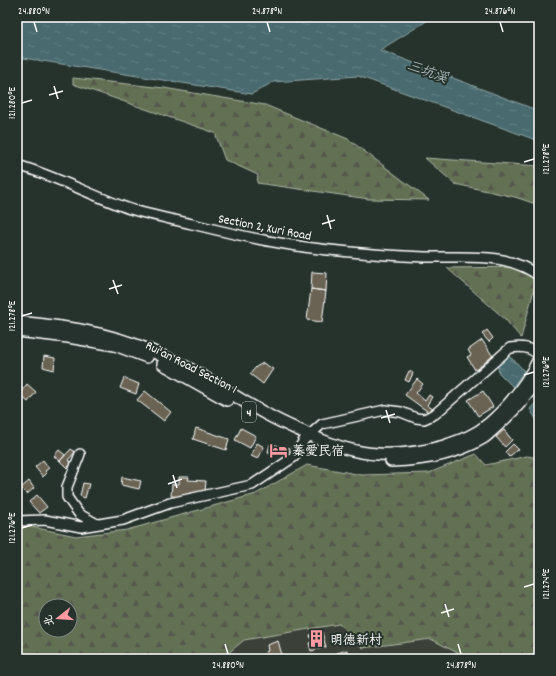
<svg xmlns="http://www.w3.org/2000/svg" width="556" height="676" viewBox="0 0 556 676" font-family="Dekko,'LXGW WenKai TC',sans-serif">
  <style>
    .built { fill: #3a4138 }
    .forest { fill: url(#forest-firs); stroke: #b0b8a8; fill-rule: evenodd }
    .water { fill: url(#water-ripples); stroke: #91a6a8 }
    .building { fill: #6a6353; stroke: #fff }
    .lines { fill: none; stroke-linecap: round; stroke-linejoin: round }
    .minor-casing { stroke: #fff; stroke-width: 12 }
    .major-casing { stroke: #fff; stroke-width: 14 }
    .minor { stroke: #26332d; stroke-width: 9 }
    .major { stroke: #26332d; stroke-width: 11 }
    .ticks { fill: none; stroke: #fff; stroke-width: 1.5 }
    .labels { text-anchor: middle; stroke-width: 4; stroke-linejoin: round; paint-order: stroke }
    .shield { fill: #26332d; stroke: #bec2c0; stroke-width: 1 }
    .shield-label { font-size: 12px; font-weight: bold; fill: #fff }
    .street-label { font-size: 13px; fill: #fff; stroke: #26332d }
    .poi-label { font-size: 13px; fill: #fff; stroke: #26332d; text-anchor: start }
    .water-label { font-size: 14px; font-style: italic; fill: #adbcbe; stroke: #26332d }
    .neatline { fill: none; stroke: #fff; stroke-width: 1.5 }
    .ticks-label { font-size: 10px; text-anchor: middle; fill: #fff }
  </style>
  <defs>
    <pattern id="forest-firs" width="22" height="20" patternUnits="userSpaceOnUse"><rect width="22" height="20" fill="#627152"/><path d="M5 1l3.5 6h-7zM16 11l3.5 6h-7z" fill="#54594e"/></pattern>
    <pattern id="water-ripples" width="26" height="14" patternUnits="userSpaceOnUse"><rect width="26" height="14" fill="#486b6e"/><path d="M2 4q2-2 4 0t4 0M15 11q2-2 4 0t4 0" fill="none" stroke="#638184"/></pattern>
  </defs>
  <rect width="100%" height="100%" fill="#26332d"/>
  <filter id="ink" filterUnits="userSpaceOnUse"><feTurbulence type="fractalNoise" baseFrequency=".025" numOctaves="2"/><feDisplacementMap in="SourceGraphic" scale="8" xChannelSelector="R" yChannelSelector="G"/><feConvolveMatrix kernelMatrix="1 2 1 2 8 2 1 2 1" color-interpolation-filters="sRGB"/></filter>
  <g filter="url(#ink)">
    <path class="built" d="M339,624L363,648L431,639L469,659H221L244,640Z"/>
    <path class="forest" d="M73,78L164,88L265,105L348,139L429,200L369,199L257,183L258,175L225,160L215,133L73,84Z
      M425,158L539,166V205L515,197L455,184Z
      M522,267L532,273L535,286L521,338L505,319L447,268Z
      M476,454L486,465L527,456L539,458V659H469L431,639L363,648L339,624L244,640L221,659H17V524L76,536L127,530L256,494L307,465L362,475L429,473ZM46,606H70V630H46Z"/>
    <path class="water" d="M17,17H451H433L380,50L539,111V141L358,76L273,82L252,94L17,57Z
      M506,354L517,363L524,371L513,387L499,373L497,362Z
      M539,399V424L530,409Z"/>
    <path class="building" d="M312,272L327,273L326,291L311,289Z
      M311,289L326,291L322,322L307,320Z
      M487,330L493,338L489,342L482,334Z
      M482,340L494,358L475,370L467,357L471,355L468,350Z
      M44,356L55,358L54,370L43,367Z
      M263,363L273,369L263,384L250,374L256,367Z
      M409,371L413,373L409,382L405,380Z
      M124,378L139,384L136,394L120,388Z
      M417,379L423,384L416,393L425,401L429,395L432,397L427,405L434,410L431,414L405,395Z
      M27,384L36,392L28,402L19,394Z
      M145,391L171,412L164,421L137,400Z
      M483,391L493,407L478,416L468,400Z
      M196,428L229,439L226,450L193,439Z
      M241,428L256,436L250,448L235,440Z
      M504,430L512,440L505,447L496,437Z
      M257,443L264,447L258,459L251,456Z
      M270,444L290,448L288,456L268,452Z
      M513,444L518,449L509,457L505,452Z
      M71,449L75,452L68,460L72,463L67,468L60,461Z
      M59,450L65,455L60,461L54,456Z
      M43,460L49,468L45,471L47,473L43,477L35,467Z
      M122,477L141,481L139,489L121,485Z
      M179,477H189L188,480L206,481L205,492L183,497L171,496L172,484H179Z
      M29,481L34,488L27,494L21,488Z
      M83,483L89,484L85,498L80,496Z
      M37,495L47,507L39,513L29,502Z
      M322,632L326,647L311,651L309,643L312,642L310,635Z
      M278,641L282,655L267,659L265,652L268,651L267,645Z
      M347,650L349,659H338L337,653Z"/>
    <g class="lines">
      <defs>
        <path id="minor" d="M17,165C56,176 92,196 130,209C150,215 171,219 192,224C241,236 290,247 340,251C369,254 397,256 425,257C465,258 505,251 539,276
          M80,454L67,487V497L79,514L97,524
          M17,521L45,520L81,527L123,520L170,503L252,485L294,457L304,440L322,424L385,410L401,412L416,418L424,419L435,414L510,348C522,346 529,347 539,355"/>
        <path id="major" d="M17,322C65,327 104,331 149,350C165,357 181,364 195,372C220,386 243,402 268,415C282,423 297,429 312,436C332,445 356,453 378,454C400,455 423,452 444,446C453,443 462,440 470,436C497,423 526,386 539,359
          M17,331L68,337L115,345L147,357
          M163,364L227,400
          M391,461C423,460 455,455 483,438C488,435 492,430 497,426C513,411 527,397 539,377"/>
      </defs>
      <use href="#minor" class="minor-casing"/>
      <use href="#major" class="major-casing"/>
      <use href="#minor" class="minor"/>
      <use href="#major" class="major"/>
    </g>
  </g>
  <path class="ticks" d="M34,22L37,32M267,22L270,32M500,22L503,32M54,86L58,99M49,95L63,91M22,103L32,100M524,162L534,159M327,215L331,229M322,224L335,220M113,280L118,294M109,289L122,285M22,316L32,313M524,375L534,372M386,410L390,423M381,418L395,414M173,475L177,488M168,484L182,479M22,528L32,525M524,587L534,584M445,604L449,617M441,613L454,609M225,644L228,654M458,644L461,654"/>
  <defs>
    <symbol id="hotel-bare" viewBox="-9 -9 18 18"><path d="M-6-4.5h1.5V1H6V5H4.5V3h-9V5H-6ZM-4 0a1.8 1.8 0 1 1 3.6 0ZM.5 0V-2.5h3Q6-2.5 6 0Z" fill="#ff9aa2" stroke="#26332d" stroke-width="2.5" paint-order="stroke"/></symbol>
    <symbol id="building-bare" viewBox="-9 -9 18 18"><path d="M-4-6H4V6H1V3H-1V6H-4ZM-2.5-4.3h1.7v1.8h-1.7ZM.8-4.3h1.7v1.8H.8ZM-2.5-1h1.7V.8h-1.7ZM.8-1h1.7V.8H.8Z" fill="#ff9aa2" stroke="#26332d" stroke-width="2.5" paint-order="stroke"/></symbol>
  </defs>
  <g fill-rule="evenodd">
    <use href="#hotel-bare" x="266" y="438" width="25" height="25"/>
    <use href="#building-bare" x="304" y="626" width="25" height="25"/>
  </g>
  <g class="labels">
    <rect class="shield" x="242" y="402" width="14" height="20" rx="3"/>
    <g class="shield-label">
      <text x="249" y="416">4</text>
    </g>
    <g class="street-label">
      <text transform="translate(265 226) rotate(11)" y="5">Section 2, Xuri Road</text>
      <text transform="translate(192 366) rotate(27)" y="5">Rui'an Road Section 1</text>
    </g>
    <g class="poi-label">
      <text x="292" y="455">蓁愛民宿</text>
      <text x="330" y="644">明德新村</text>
    </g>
    <g class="water-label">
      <text transform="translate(428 71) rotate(20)" y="5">三坑溪</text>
    </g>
  </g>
  <rect width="556" height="676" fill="none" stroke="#26332d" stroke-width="44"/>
  <g transform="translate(58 618) rotate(253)"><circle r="19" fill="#26332d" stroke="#7d8581"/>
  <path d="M0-3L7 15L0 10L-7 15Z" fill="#ff9aa2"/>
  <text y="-6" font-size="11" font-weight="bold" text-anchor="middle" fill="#ffffff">北</text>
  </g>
  <rect x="22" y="22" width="512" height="632" class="neatline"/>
  <g class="ticks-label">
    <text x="34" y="14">24.880°N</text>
    <text x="267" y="14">24.878°N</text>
    <text x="500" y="14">24.876°N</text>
    <text transform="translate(11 103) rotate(-90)" y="4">121.280°E</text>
    <text transform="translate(545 159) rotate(-90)" y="4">121.278°E</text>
    <text transform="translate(11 316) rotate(-90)" y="4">121.278°E</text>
    <text transform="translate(545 372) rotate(-90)" y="4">121.276°E</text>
    <text transform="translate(11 528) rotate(-90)" y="4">121.276°E</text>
    <text transform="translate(545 584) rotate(-90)" y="4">121.274°E</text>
    <text x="228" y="668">24.880°N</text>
    <text x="461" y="668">24.878°N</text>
  </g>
</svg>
